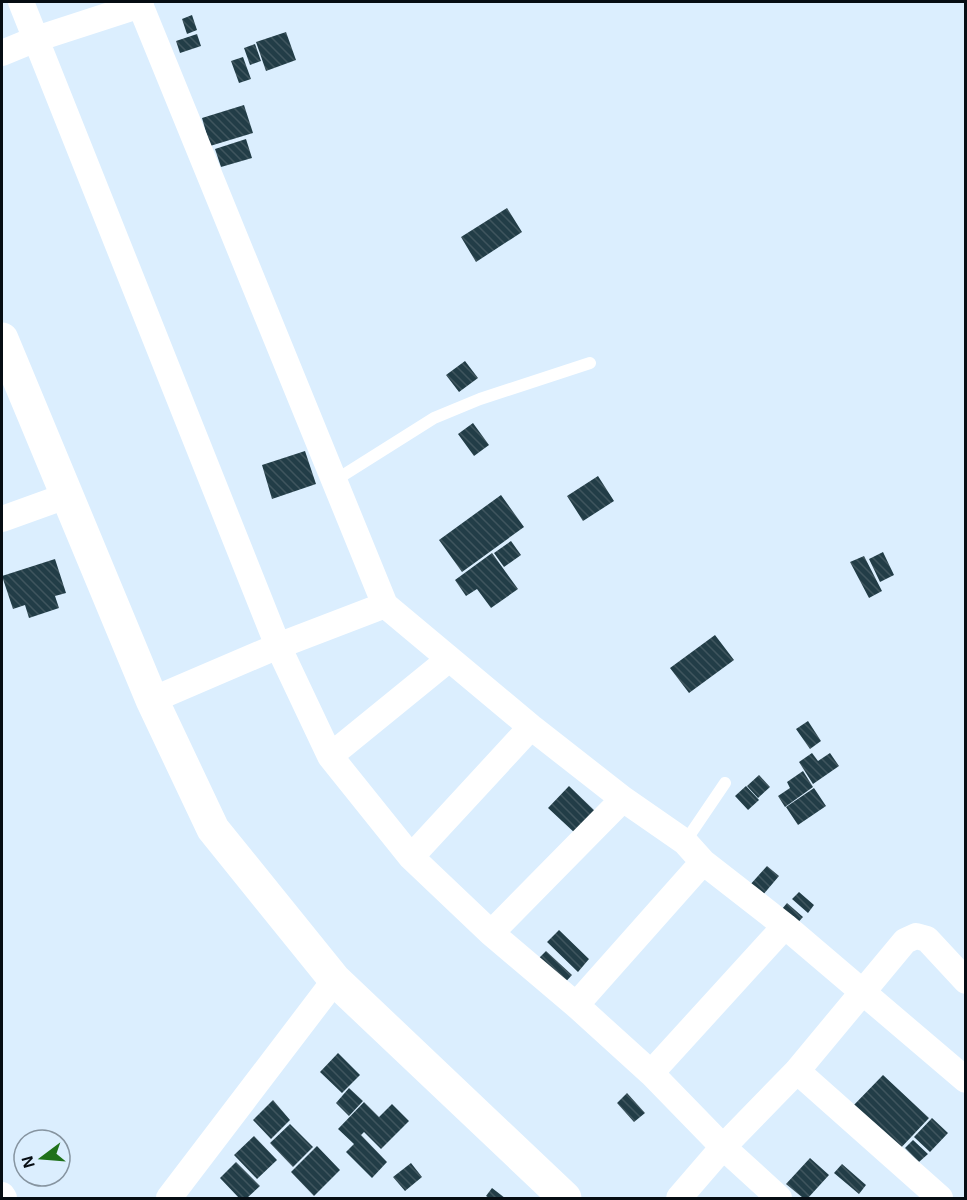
<svg xmlns="http://www.w3.org/2000/svg" width="967" height="1200" viewBox="0 0 967 1200" font-family="Helvetica,sans-serif">
  <style>
    .building { fill: url(#building-back-hatch) }
    .lines { fill: none; stroke-linecap: round; stroke-linejoin: round }
    .lane { stroke: #fff; stroke-width: 12 }
    .street { stroke: #fff; stroke-width: 26 }
    .secondary { stroke: #fff; stroke-width: 33 }
  </style>
  <defs>
    <pattern id="building-back-hatch" width="6" height="6" patternUnits="userSpaceOnUse" patternTransform="scale(1.5)"><rect width="6" height="6" fill="#223d47"/><path d="M-1 5l2 2M0 0l6 6M5-1l2 2" fill="none" stroke="#3f555e"/></pattern>
  </defs>
  <rect width="100%" height="100%" fill="#dbeefe"/>
  <path class="building" d="M192,15L197,30L187,34L182,19Z
    M286,32L296,60L266,71L256,42Z
    M197,34L201,46L180,53L176,41Z
    M255,44L261,61L250,65L244,48Z
    M243,57L251,79L239,83L231,61Z
    M244,105L253,133L210,146L202,118Z
    M246,139L252,158L221,167L215,149Z
    M507,208L522,232L476,262L461,237Z
    M465,361L478,378L459,392L446,375Z
    M473,423L489,445L474,456L458,434Z
    M305,451L316,484L272,499L262,465Z
    M598,476L614,501L583,521L567,496Z
    M501,495L524,527L462,572L439,540Z
    M511,541L521,555L504,567L494,553Z
    M883,552L894,575L880,582L869,559Z
    M492,553L518,589L491,608L477,589L466,596L455,580Z
    M864,556L882,591L869,598L850,562Z
    M55,559L66,593L55,596L59,608L29,618L25,605L13,609L2,576Z
    M715,635L734,660L689,693L670,668Z
    M808,721L821,741L810,749L796,729Z
    M812,753L818,761L830,753L839,766L813,784L799,762Z
    M803,771L813,787L785,807L778,796L790,788L787,782Z
    M759,775L770,787L758,798L747,786Z
    M569,786L596,812L576,834L548,808Z
    M746,786L759,800L748,810L735,796Z
    M814,788L826,806L798,825L786,807Z
    M767,866L779,876L762,896L749,886Z
    M799,892L814,905L808,913L792,899Z
    M787,903L803,917L793,928L777,915Z
    M559,930L589,959L578,972L547,942Z
    M546,951L572,975L560,988L534,963Z
    M338,1053L360,1075L342,1093L320,1072Z
    M883,1075L929,1118L897,1152L851,1108Z
    M349,1088L363,1101L349,1116L336,1103Z
    M627,1093L645,1113L634,1122L617,1103Z
    M273,1100L290,1120L271,1139L253,1120Z
    M364,1102L379,1117L392,1104L409,1121L381,1149L364,1132L361,1135L387,1162L372,1178L346,1152L354,1144L338,1129Z
    M932,1118L948,1133L930,1152L914,1137Z
    M290,1124L313,1147L293,1167L270,1143Z
    M254,1136L277,1160L257,1179L234,1155Z
    M913,1140L928,1154L919,1162L905,1148Z
    M317,1146L340,1170L314,1196L291,1172Z
    M810,1158L829,1175L808,1198H803L786,1184Z
    M236,1162L260,1186L247,1198H239L220,1178Z
    M411,1163L422,1177L405,1191L393,1177Z
    M842,1164L866,1185L859,1194L834,1173Z
    M492,1188L505,1198H489L486,1196Z"/>
  <g class="lines">
    <path class="lane" d="M334,481L434,418L480,399L590,363
      M685,842L725,783"/>
    <path class="street" d="M21,2L278,646L330,756L411,857L491,933L576,1005L651,1073L723,1147L779,1198
      M139,2L385,605L531,727L623,799L685,842L703,862L785,926L966,1080
      M2,53L36,39L141,5
      M2,519L66,496
      M152,700L278,646L385,605
      M330,756L448,660
      M411,857L531,727
      M491,933L623,799
      M576,1005L703,862
      M797,1071L940,1198
      M651,1073L785,926
      M2,1195L4,1198
      M169,1198L335,980
      M679,1198L723,1147L797,1071L905,941L916,936L927,939L966,981"/>
    <path class="secondary" d="M2,339L152,700L213,829L335,980L565,1198"/>
  </g>
  <rect width="967" height="1200" fill="none" stroke="#060d13" stroke-width="6"/>
  <g transform="translate(42 1158) rotate(254)"><circle r="28" fill="#dbeefe" stroke="#8694a0" stroke-width="1.5"/>
  <path d="M0-4.5L10 22L0 15L-10 22Z" fill="#1f711a"/>
  <text y="-9" font-size="16" font-weight="bold" text-anchor="middle" fill="#060d13">N</text>
  </g>
</svg>
